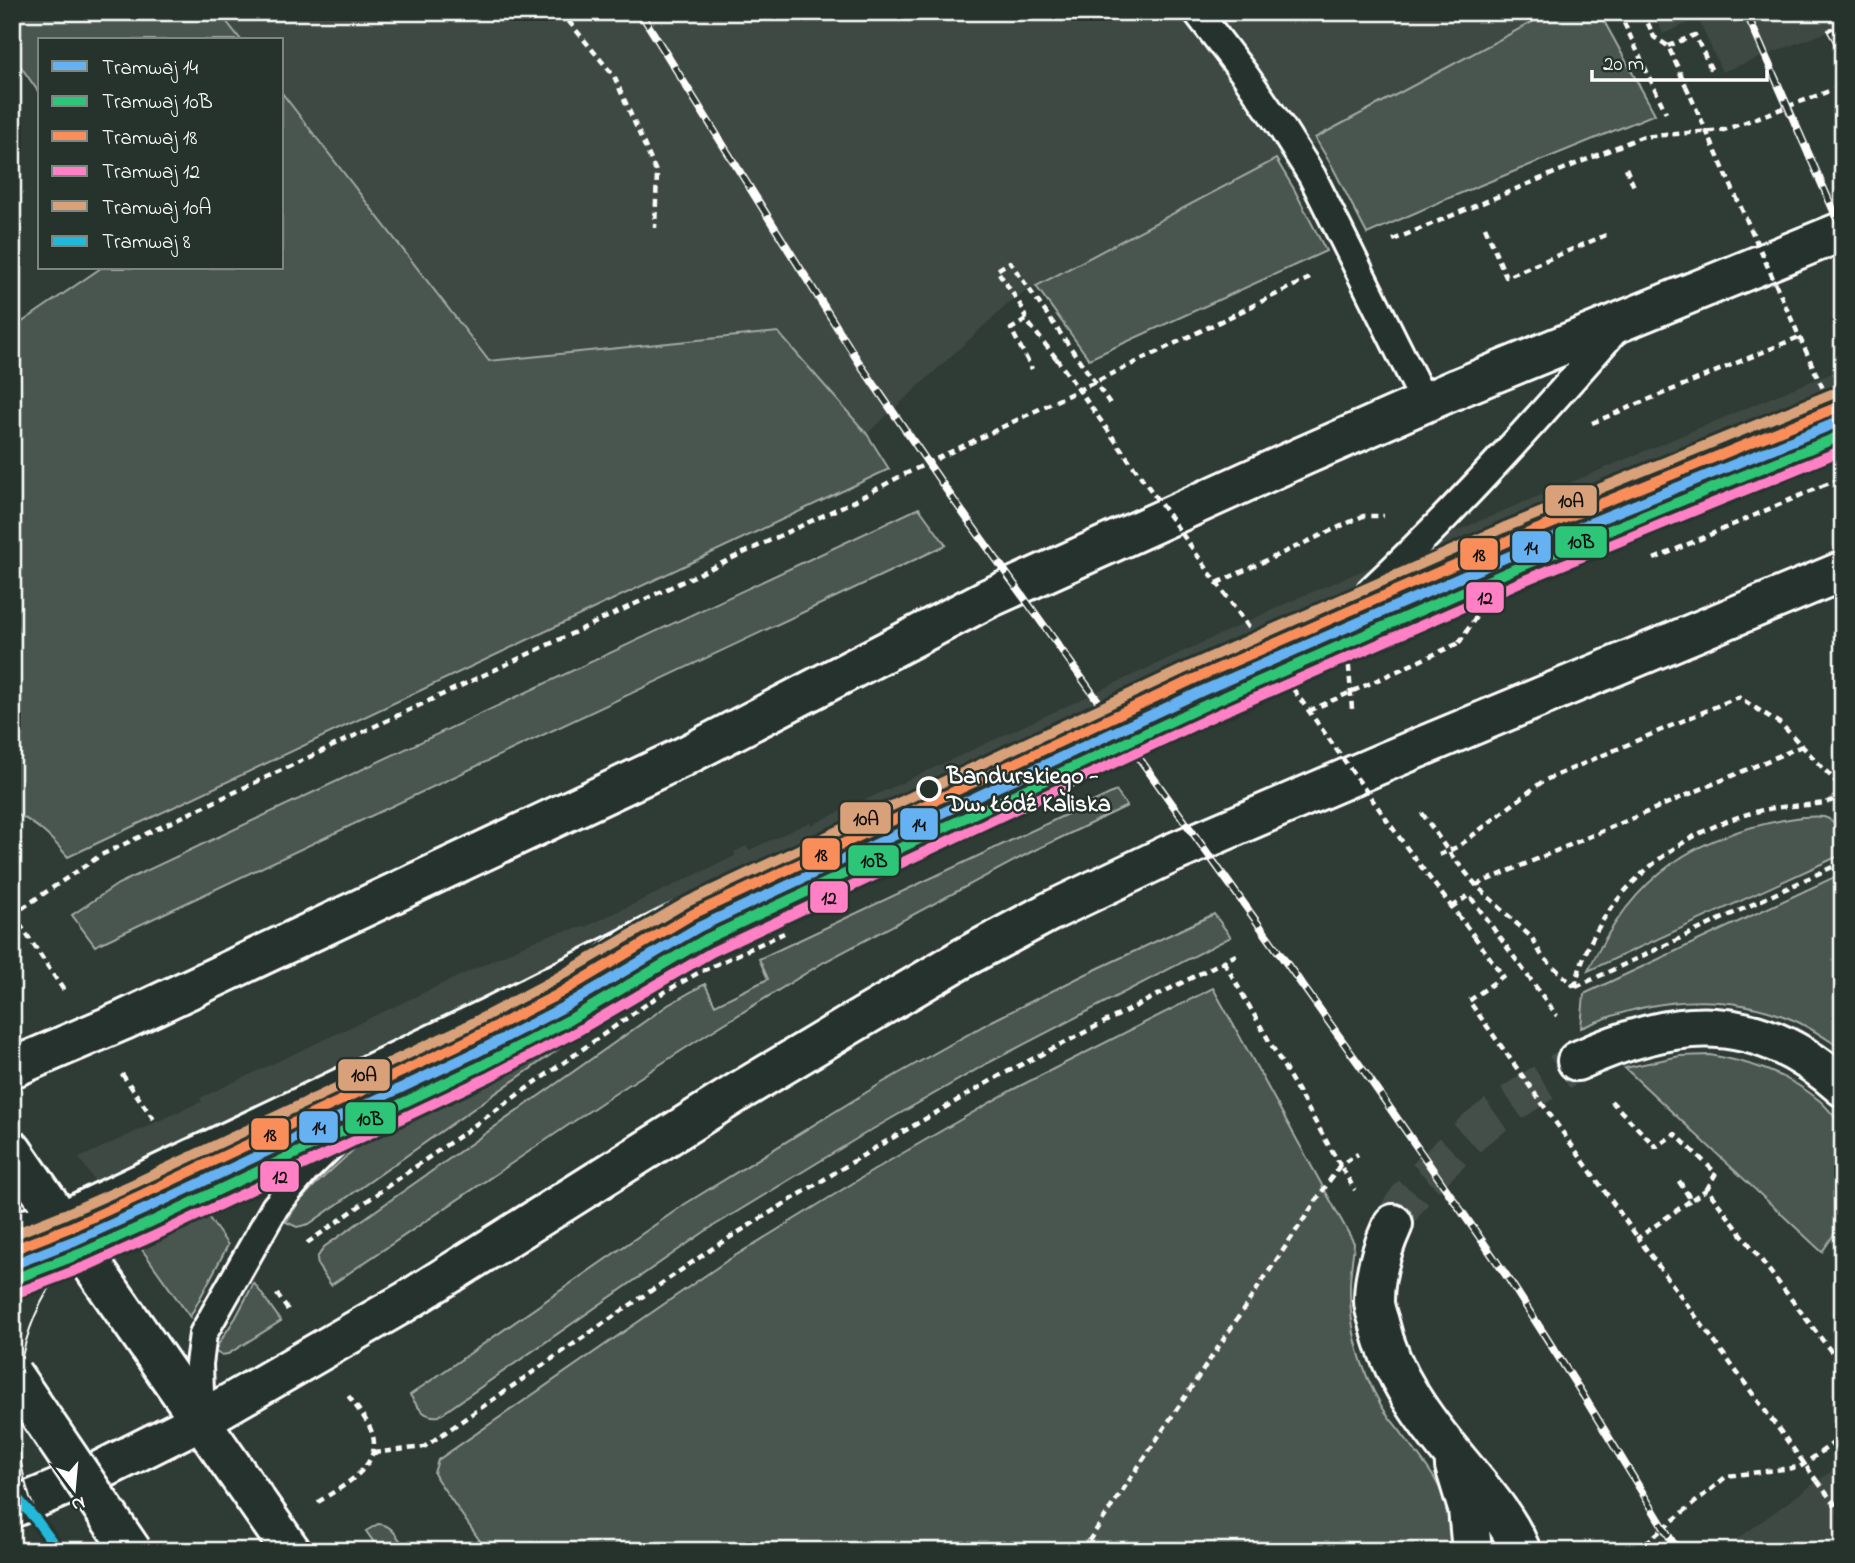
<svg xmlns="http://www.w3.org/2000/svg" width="1855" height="1563" viewBox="0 0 1855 1563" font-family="'Indie Flower',sans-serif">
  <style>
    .built { fill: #3c4842 }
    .green { fill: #4a544f; stroke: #a4aaa7; stroke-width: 2 }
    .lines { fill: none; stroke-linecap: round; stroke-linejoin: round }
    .minor-tunnel { stroke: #444f49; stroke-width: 38; stroke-dasharray: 38 19; stroke-linecap: butt }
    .service-casing { stroke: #fff; stroke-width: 32 }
    .minor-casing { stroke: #fff; stroke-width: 44 }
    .secondary-casing { stroke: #fff; stroke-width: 44 }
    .path { stroke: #fff; stroke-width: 4.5; stroke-dasharray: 7 5; stroke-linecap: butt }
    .service { stroke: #26332d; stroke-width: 26 }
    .minor { stroke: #26332d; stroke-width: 38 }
    .secondary { stroke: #26332d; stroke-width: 38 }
    .tram { stroke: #fff; stroke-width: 2 }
    .rail-casing { stroke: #fff; stroke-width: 8 }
    .rail { stroke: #26332d; stroke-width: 5; stroke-dasharray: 16; stroke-linecap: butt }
    .primary-bridge-casing { stroke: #fff; stroke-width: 44; stroke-linecap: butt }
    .path-bridge { stroke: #fff; stroke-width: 4.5; stroke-dasharray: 7 5; stroke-linecap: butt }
    .primary-bridge { stroke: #26332d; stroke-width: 38 }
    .tram-1-casing { stroke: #26332d; stroke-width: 16 }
    .tram-2-casing { stroke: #26332d; stroke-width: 16 }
    .tram-3-casing { stroke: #26332d; stroke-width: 16 }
    .tram-4-casing { stroke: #26332d; stroke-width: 16 }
    .tram-5-casing { stroke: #26332d; stroke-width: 16 }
    .tram-6-casing { stroke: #26332d; stroke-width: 16 }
    .tram-1 { stroke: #66b1f2; stroke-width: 10 }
    .tram-2 { stroke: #2dc577; stroke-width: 10 }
    .tram-3 { stroke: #fa8e5a; stroke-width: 10 }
    .tram-4 { stroke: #ff80c5; stroke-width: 10 }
    .tram-5 { stroke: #d9a179; stroke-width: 10 }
    .tram-6 { stroke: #20b9da; stroke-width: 10 }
    .stop-dot { fill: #26332d; stroke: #fff; stroke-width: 3.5 }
    .labels { text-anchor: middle; stroke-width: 5; stroke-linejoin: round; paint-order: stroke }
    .stop-label { font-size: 24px; font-weight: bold; fill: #fff; stroke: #26332d; text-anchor: start }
    .line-badge { stroke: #26332d; stroke-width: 2.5 }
    .pale-badge-label { font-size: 19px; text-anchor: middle; font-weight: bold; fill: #111 }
  </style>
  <rect width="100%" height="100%" fill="#2f3b35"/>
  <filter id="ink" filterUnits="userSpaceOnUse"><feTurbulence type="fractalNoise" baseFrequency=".0143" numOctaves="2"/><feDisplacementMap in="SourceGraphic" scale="14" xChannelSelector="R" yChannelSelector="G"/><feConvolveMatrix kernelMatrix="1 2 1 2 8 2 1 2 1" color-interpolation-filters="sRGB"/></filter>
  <g filter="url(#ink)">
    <path class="built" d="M219,12H1573L1036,286L1011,301L867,434L778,332L489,361L282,93V40H241Z
      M1653,12H1843V26L1722,72L1698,19L1663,34Z
      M1843,369V431L1635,515L1323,650L772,905L775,913L767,916L763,909L702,938L645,970L568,1019L481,1064L128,1230L79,1158L202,1101L200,1098L531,942L549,935L587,926L735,856L734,852L746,846L749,850L810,822L811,825L1300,597L1791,389Z
      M1843,1463V1551H1721L1788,1502Z"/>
    <path class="green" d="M12,12H219L241,40H40V94L12,54Z
      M1551,12H1599L1655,114L1449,198L1367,234L1332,166L1315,138Z
      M282,93L489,361L778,332L867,434L889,469L68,857C50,836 37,824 12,811V329L101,268H282Z
      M1276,159L1294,189L1326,251L1089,359L1036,286Z
      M919,508L946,545L95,946L72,915L118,884Z
      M1116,791L1127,806L1031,852L824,962L709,1033L619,1091L331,1285L318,1266L317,1258L324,1247L668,1005L705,984L715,1005L768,979L759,959Z
      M1802,817C1808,817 1818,816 1824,817C1842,822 1843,840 1843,854L1588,971C1634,874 1696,832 1802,817Z
      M1843,873V1049C1826,1039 1809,1026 1791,1019C1721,991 1650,998 1581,1028L1584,994Z
      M764,909L767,916L775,913L778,921L691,961L653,983L309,1224L297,1227L286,1222L299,1202L314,1186L413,1095L481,1064L568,1019L672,955L702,938Z
      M1214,914L1231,937L988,1063L866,1133L707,1230L439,1416C423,1418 418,1407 410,1395L685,1204L880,1084L992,1021L1084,975Z
      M1213,988L1354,1243C1353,1257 1350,1272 1350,1286C1349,1327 1360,1369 1381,1405C1387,1416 1396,1425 1403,1435C1435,1477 1452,1496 1454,1551H487L437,1479L434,1473L438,1460L725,1262L884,1164L1012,1090Z
      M1710,1055C1750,1062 1788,1074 1820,1101C1828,1108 1835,1118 1843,1126V1221L1822,1252L1625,1068L1680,1056Z
      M195,1198L228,1245L190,1317L128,1230Z
      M254,1283L281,1321L228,1354L221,1355L214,1351L236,1317Z
      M378,1524C393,1524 399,1540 407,1551H380L366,1531Z"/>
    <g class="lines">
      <path class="minor-tunnel" d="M1393,1224L1402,1207L1422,1181L1477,1128L1524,1095L1577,1061"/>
      <defs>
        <path id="service" d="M1197,12L1245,75L1283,130L1312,176L1425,403
          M1371,590C1459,507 1540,416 1620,325
          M12,1225L56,1217
          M12,1257L37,1233L58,1216L487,1012L668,921L1170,687L1507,537L1843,401
          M201,1420L199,1364L203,1334L275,1207L306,1170L381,1097L443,1045"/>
        <path id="minor" d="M1577,1061C1676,1016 1757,1009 1843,1087
          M1393,1224C1382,1248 1374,1274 1374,1301C1374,1308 1377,1315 1379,1322C1391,1376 1425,1421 1460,1463C1483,1491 1507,1517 1521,1551
          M1455,1466L1468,1509L1472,1551"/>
        <path id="secondary" d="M12,1068L124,1020L683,757L987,599L1303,456L1458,388L1843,231
          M12,1150L291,1551
          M12,1508L89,1476L201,1420L405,1302L738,1092L853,1023L963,958L1049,912L1170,854L1387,761L1843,571"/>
      </defs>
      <use href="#service" class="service-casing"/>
      <use href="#minor" class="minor-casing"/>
      <use href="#secondary" class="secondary-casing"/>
      <path class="path" d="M561,12L614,76L657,174L655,228
        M1619,12L1666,113
        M1643,12L1654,37L1668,46L1686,86
        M1668,46L1695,35L1712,71
        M1626,168L1635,189
        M1485,227L1506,277L1606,235
        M1393,240L1641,137L1724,130L1843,86
        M1026,320L1011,329L1032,369
        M1758,354L1799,337
        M1056,358L1026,320L1023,309L997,270L1010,262L1111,405
        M1822,486L1843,478
        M1217,583L1363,516H1384
        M1459,643L1481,609
        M1348,654L1352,709
        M1422,813L1448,851L1476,885L1532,938L1542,956L1574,986
        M1439,855L1459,846L1543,781L1738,697L1781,724L1843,789
        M1476,885L1802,746
        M1452,907L1469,895L1557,1016
        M13,914L65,992
        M1457,914L1474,936
        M12,915L101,855L856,500L899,477L1312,277
        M1224,962L1340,1165L1358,1154
        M1575,987C1594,899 1673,832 1759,811C1775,807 1791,806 1807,805C1814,804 1822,804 1828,802C1833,801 1838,797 1843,795
        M1576,987L1843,862
        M122,1074L155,1121
        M1611,1101L1656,1147L1675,1134L1716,1173L1707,1189L1843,1367
        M1679,1181L1691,1200L1707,1189
        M207,1194L220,1212
        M307,1243L661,994L698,973L784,933
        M277,1294L290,1313
        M373,1453L424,1447L716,1246L875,1148L1001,1075L1240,953
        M1817,1481L1843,1515
        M318,1502C339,1488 381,1468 373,1436C369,1421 356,1407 347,1394
        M1082,1551L1340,1165L1355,1190
        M1636,1551L1727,1476L1800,1467L1843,1436"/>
      <use href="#service" class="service"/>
      <use href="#minor" class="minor"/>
      <use href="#secondary" class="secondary"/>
      <path class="tram" d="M12,1272C32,1246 56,1226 83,1209L489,1017L554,979L609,937L644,916
        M52,1541C44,1527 36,1513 30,1498C0,1406 17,1296 98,1236C113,1226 129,1218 145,1209
        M12,1543L17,1551"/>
      <defs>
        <path id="rail" d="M640,12L860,364L948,492L1369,1078L1508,1278L1583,1395L1678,1551
          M1746,12L1843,232
          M1831,31L1843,52"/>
      </defs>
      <use href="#rail" class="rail-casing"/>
      <use href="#rail" class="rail"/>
      <defs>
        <path id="primary-bridge" d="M12,1374L132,1551"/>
      </defs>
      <use href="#primary-bridge" class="primary-bridge-casing"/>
      <path class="path-bridge" d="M1686,86L1843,433
        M1056,358L1407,848L1457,914
        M1592,423L1758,354
        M1654,559L1822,486
        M1309,711L1459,643
        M1474,936L1503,976L1469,1001L1638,1238
        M1679,1181L1691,1200L1638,1238L1817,1481"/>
      <use href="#primary-bridge" class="primary-bridge"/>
      <defs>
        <path id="tram-1" d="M12,1265L76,1240L145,1209L477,1052L562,1008L699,927L1202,691L1514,554L1843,420"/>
        <path id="tram-2" d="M17,1278L82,1253L151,1222L483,1065L569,1020L706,939L1208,704L1519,567L1843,435"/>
        <path id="tram-3" d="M12,1250L71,1227L139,1196L471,1039L555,996L693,914L1196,678L1509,541L1838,407"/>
        <path id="tram-4" d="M22,1291L87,1266L156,1235L489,1077L576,1032L712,952L1214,716L1525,580L1843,450"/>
        <path id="tram-5" d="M12,1235L65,1214L133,1184L465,1027L548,983L687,902L1190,666L1503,528L1832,394"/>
        <path id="tram-6" d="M12,1492L37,1521L59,1551"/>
      </defs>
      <use href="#tram-1" class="tram-1-casing"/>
      <use href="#tram-2" class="tram-2-casing"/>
      <use href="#tram-3" class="tram-3-casing"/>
      <use href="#tram-4" class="tram-4-casing"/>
      <use href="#tram-5" class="tram-5-casing"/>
      <use href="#tram-6" class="tram-6-casing"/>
      <use href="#tram-1" class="tram-1"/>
      <use href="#tram-2" class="tram-2"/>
      <use href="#tram-3" class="tram-3"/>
      <use href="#tram-4" class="tram-4"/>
      <use href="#tram-5" class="tram-5"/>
      <use href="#tram-6" class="tram-6"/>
    </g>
  </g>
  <circle class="stop-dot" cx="929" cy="789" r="11"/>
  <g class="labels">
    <g class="stop-label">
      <text x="947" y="783">Bandurskiego -<tspan x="947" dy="28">Dw. Łódź Kaliska</tspan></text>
    </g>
  </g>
  <g class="line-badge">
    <rect x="1544" y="484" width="54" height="33" rx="7" fill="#d9a179"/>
    <rect x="1554" y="525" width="54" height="34" rx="7" fill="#2dc577"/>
    <rect x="1511" y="530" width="41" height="34" rx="7" fill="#66b1f2"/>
    <rect x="1459" y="537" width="40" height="34" rx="7" fill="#fa8e5a"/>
    <rect x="1465" y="581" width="40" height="33" rx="7" fill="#ff80c5"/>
    <rect x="839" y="801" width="53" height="34" rx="7" fill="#d9a179"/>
    <rect x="899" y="807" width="40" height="34" rx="7" fill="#66b1f2"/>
    <rect x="801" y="837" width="40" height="34" rx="7" fill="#fa8e5a"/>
    <rect x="847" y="844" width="53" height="33" rx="7" fill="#2dc577"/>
    <rect x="809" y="880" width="40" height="34" rx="7" fill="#ff80c5"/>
    <rect x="337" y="1058" width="54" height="34" rx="7" fill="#d9a179"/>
    <rect x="344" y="1101" width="53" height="34" rx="7" fill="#2dc577"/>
    <rect x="298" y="1110" width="41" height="34" rx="7" fill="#66b1f2"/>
    <rect x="250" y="1117" width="40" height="34" rx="7" fill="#fa8e5a"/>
    <rect x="259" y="1160" width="41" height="33" rx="7" fill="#ff80c5"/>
  </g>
  <g class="pale-badge-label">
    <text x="1571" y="507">10A</text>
    <text x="1581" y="548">10B</text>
    <text x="1531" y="554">14</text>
    <text x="1479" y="561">18</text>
    <text x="1485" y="604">12</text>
    <text x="866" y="825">10A</text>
    <text x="919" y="831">14</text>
    <text x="821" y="861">18</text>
    <text x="874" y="867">10B</text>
    <text x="829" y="904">12</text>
    <text x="364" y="1081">10A</text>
    <text x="370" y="1125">10B</text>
    <text x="319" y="1134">14</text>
    <text x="270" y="1141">18</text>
    <text x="280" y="1183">12</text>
  </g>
  <rect width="1855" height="1563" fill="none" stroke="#26332d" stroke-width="42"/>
  <rect x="21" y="21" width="1813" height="1521" fill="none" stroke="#fff" stroke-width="2.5" filter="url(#ink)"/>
  <rect x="38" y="38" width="245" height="231" fill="#26332d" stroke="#7d8581" stroke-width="2"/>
  <rect x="52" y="61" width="35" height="10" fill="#66b1f2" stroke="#7d8581" stroke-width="2"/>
  <text x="102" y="74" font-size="21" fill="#ffffff">Tramwaj 14</text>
  <rect x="52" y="96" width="35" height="10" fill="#2dc577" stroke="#7d8581" stroke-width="2"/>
  <text x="102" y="108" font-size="21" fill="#ffffff">Tramwaj 10B</text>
  <rect x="52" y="131" width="35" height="10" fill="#fa8e5a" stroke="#7d8581" stroke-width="2"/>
  <text x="102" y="144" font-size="21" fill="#ffffff">Tramwaj 18</text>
  <rect x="52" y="166" width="35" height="10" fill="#ff80c5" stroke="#7d8581" stroke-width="2"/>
  <text x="102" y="178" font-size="21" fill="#ffffff">Tramwaj 12</text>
  <rect x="52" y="201" width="35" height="10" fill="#d9a179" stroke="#7d8581" stroke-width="2"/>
  <text x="102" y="214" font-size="21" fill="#ffffff">Tramwaj 10A</text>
  <rect x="52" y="236" width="35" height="10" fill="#20b9da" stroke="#7d8581" stroke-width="2"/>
  <text x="102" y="248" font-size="21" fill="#ffffff">Tramwaj 8</text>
  <g transform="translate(74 1489) rotate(164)" stroke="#26332d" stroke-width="5" paint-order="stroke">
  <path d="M0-5L12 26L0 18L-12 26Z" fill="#ffffff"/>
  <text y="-10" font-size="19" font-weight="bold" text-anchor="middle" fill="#ffffff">N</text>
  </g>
  <path d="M1592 70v10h175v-10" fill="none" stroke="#ffffff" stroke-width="3.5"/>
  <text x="1603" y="70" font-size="21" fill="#ffffff" stroke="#26332d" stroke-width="5" paint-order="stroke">20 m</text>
</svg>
